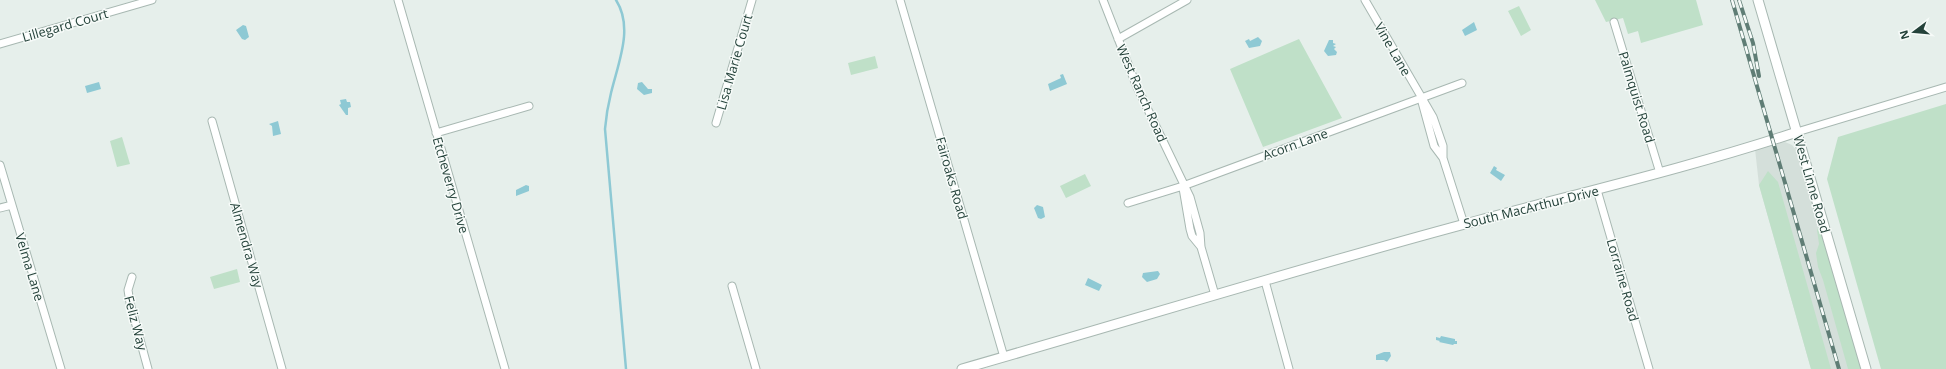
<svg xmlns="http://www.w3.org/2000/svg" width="1946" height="369" viewBox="0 0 1946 369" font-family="'Open Sans',sans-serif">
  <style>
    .built { fill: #d4dfda }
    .green { fill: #bfe0c8 }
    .water { fill: #8ec9d4 }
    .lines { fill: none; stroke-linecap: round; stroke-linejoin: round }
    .stream { stroke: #8ec9d4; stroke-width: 2.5 }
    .minor-casing { stroke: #a8b8b2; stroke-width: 9 }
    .tertiary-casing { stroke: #a8b8b2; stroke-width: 11 }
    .minor { stroke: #fff; stroke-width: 7 }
    .tertiary { stroke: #fff; stroke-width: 9 }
    .rail-casing { stroke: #5f7d75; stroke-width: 4 }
    .rail { stroke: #f7fbf9; stroke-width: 2.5; stroke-dasharray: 8; stroke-linecap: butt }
    .labels { text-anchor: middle; stroke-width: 3; stroke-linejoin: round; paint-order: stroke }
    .street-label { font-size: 13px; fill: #24423a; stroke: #f7fbf9 }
  </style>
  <rect width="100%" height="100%" fill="#e6efeb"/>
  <path class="built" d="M1785,142L1792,145L1800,155L1862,369H1811L1759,185L1755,149Z"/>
  <path class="green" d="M1595,0H1696L1703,25L1641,43L1638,31L1628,34L1623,18L1606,22Z
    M1519,6L1531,30L1521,36L1508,11Z
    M1299,39L1342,118L1263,147L1230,69Z
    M875,56L878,68L851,75L848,63Z
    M1946,104V369H1881L1827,179L1838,137Z
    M122,137L130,164L117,167L110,141Z
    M1768,171L1778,182L1831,369H1811L1759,185Z
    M1085,174L1091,186L1066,198L1060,186Z
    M1820,225L1862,369H1848L1823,280L1818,267L1816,253L1819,244L1817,230Z
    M237,269L240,282L214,289L210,277Z"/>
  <path class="water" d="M1474,22L1477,30L1465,36L1462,30Z
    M243,25L246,26L249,37L245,40L242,39L236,30Z
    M1258,37L1262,41L1260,46L1249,48L1245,41L1249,39L1250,41Z
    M1329,40H1333V43L1336,44L1333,46L1336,47L1334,49L1337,52L1336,55L1328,56L1324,51Z
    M1063,74L1067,84L1050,91L1048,84L1061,78L1060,75Z
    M99,82L101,89L87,93L85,86Z
    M642,82L648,89H652V93L644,95L637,89L638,83Z
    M346,99L347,102H350L351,107L348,108V115H346L339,105L341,104L340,100Z
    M278,121L281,134L273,136L272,126L269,124Z
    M1494,166L1497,168L1496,170L1505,175L1501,181L1490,173Z
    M526,185L529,186V191L516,196V190Z
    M1037,205L1043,207L1045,217L1041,219L1038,218L1034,208Z
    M1158,271L1160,274L1157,279L1147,282L1142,277L1143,273Z
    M1088,278L1102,285L1099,291L1085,285Z
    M1441,336L1455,339V341H1457V344H1454L1453,345L1439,342L1440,341L1436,340V337L1440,338Z
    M1384,352H1390L1391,356L1387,362L1384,360H1376V355Z"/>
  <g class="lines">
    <path class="stream" d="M616,0C634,28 618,63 611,93C608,105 606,117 605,129L626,369"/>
    <defs>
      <path id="minor" d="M398,0L505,369
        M900,0L1004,357
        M1103,0L1137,87L1190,197L1200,233L1201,247L1215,295
        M1365,0L1433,117L1443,146V158
        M1614,22L1660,173
        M1118,39L1187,0
        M0,44L152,0
        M1422,102L1434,146L1443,158L1464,224
        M212,121L282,369
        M716,123L752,0
        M1797,132L1946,87
        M436,133L529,106
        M0,165L61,369
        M1183,188L1190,229L1192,236L1201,247
        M1597,190L1649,369
        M1128,203L1183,186L1462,83
        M0,208L12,205
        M132,277L128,290L130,303L148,369
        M1265,281L1289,369
        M732,286L756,369"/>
      <path id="tertiary" d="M1758,0L1866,369
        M962,369C1130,321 1297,269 1465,224C1576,194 1688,168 1797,132"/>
    </defs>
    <use href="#minor" class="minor-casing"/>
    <use href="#tertiary" class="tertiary-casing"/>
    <use href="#minor" class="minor"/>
    <use href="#tertiary" class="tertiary"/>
    <defs>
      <path id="rail" d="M1732,0L1839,369
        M1739,0L1753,43L1759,76"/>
    </defs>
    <use href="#rail" class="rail-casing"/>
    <use href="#rail" class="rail"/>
  </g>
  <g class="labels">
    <g class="street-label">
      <text transform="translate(65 25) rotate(-16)" y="5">Lillegard Court</text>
      <text transform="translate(1393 49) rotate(60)" y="5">Vine Lane</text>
      <text transform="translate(734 62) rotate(-74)" y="5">Lisa Marie Court</text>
      <text transform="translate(1142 93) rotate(66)" y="5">West Ranch Road</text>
      <text transform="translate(1637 97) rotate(73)" y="5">Palmquist Road</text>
      <text transform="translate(1295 144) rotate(-20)" y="5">Acorn Lane</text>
      <text transform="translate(952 178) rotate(74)" y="5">Fairoaks Road</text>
      <text transform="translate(1812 184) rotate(74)" y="5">West Linne Road</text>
      <text transform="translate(451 185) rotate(74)" y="5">Etcheverry Drive</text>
      <text transform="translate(1531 207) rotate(-14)" y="5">South MacArthur Drive</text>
      <text transform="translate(247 245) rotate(74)" y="5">Almendra Way</text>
      <text transform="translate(30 267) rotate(73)" y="5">Velma Lane</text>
      <text transform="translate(1623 280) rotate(74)" y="5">Lorraine Road</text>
      <text transform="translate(136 323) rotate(75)" y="5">Feliz Way</text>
    </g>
  </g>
  <g transform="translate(1914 32) rotate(254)" stroke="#f7fbf9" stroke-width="3" paint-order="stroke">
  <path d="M0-3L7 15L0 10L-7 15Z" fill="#24423a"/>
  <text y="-6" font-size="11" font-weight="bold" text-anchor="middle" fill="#24423a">N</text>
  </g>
</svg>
